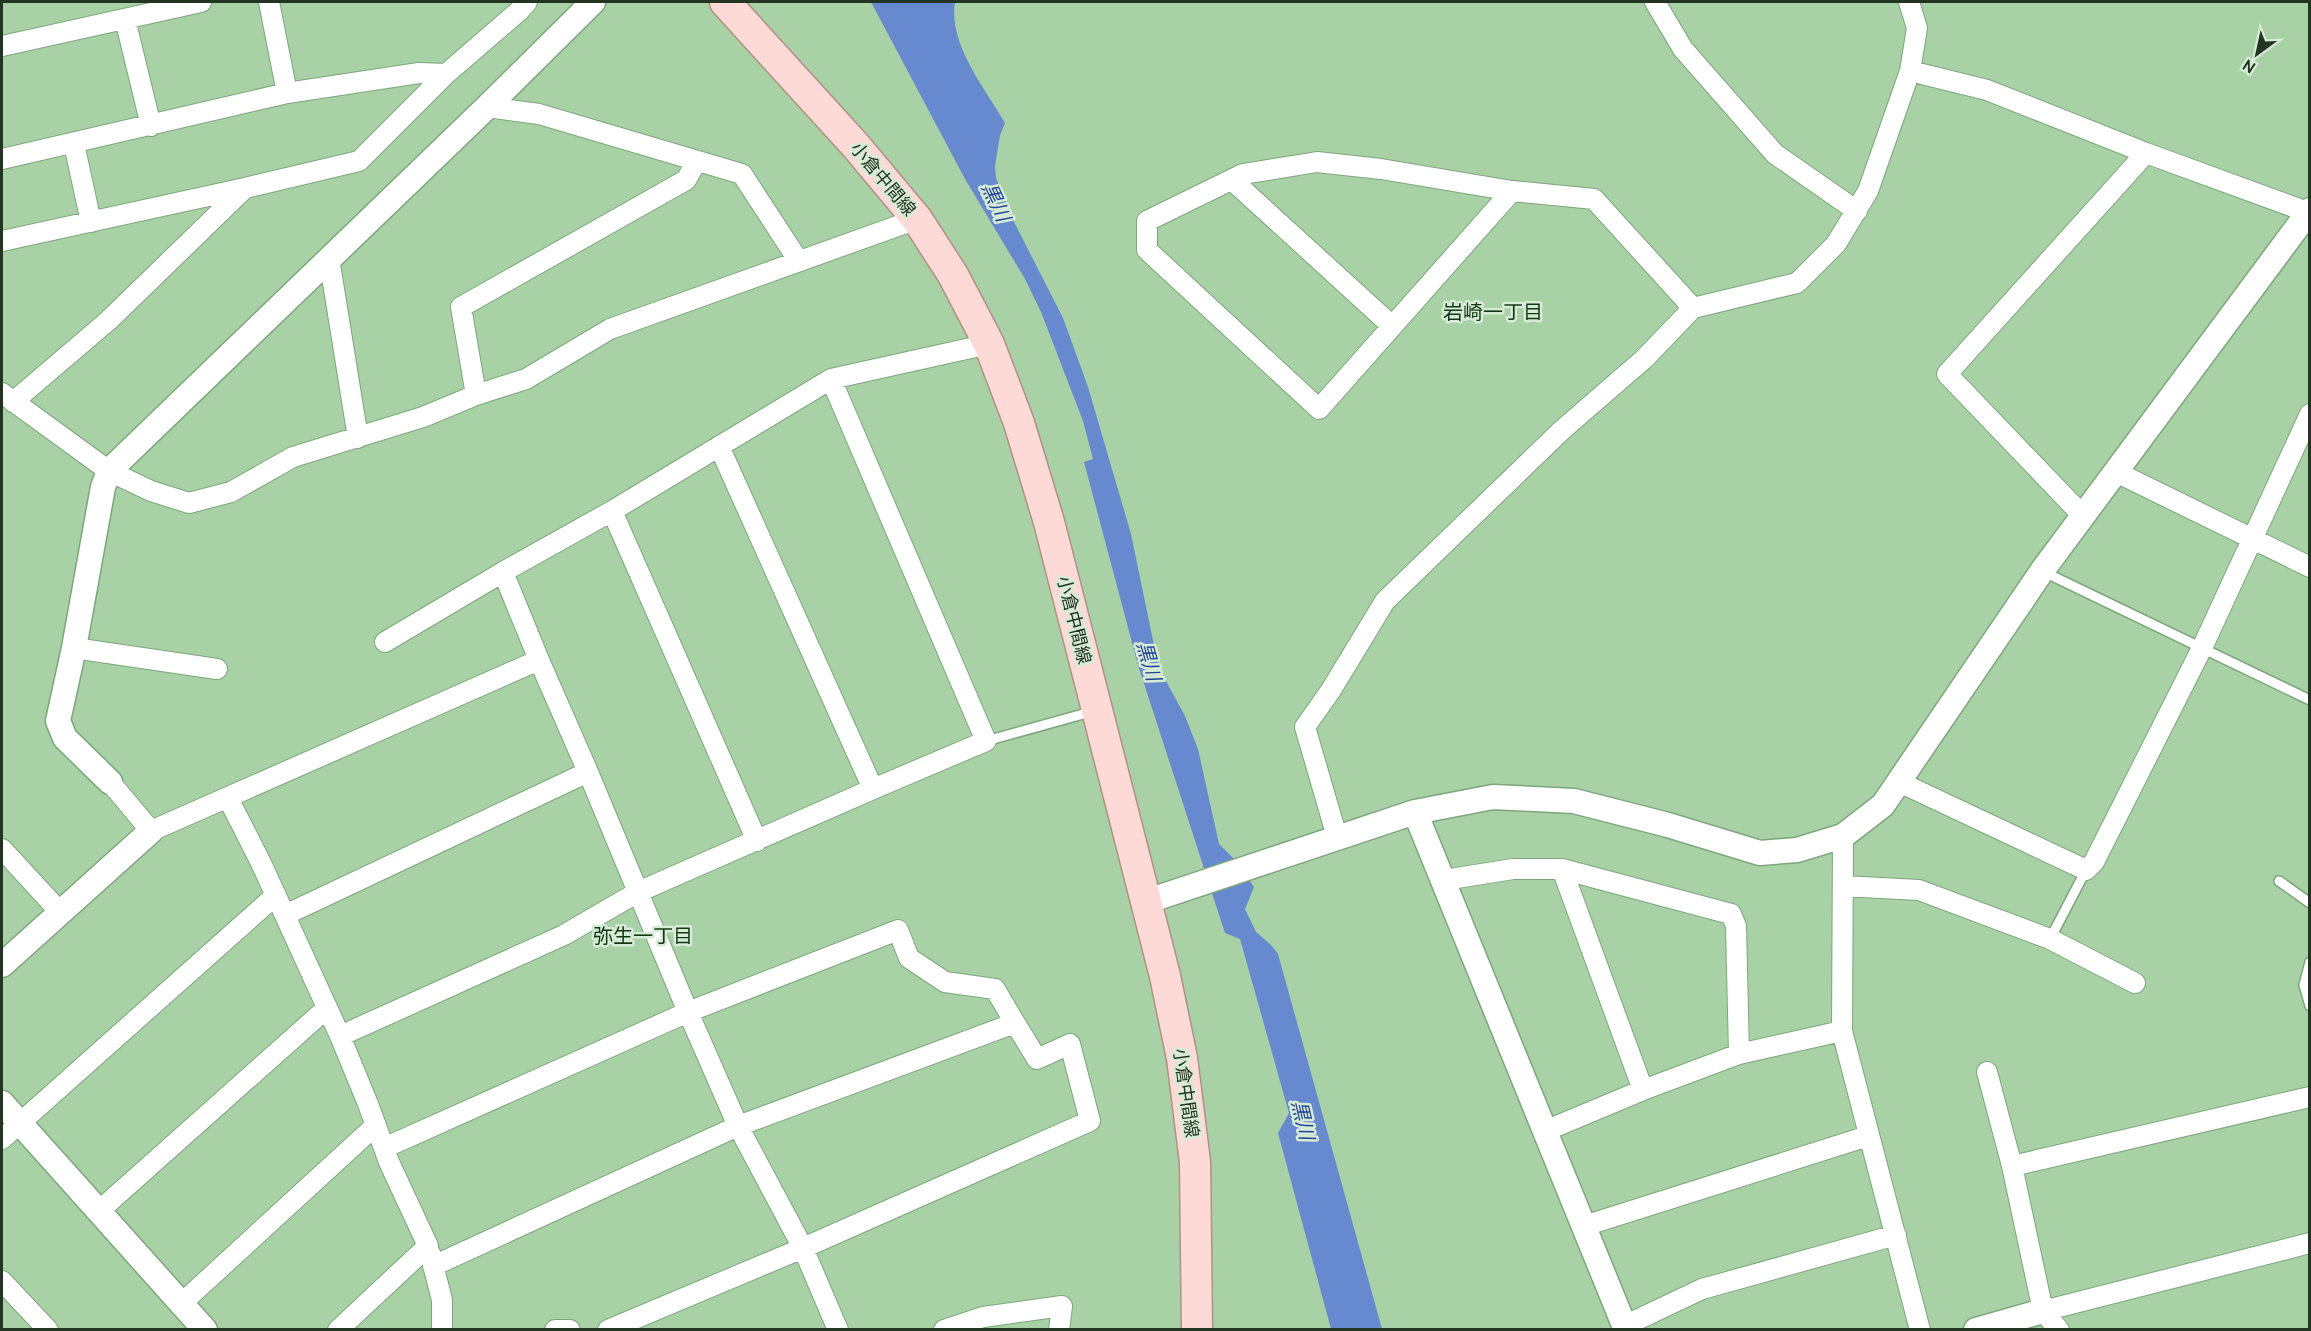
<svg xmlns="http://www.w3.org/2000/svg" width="2311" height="1331" viewBox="0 0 2311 1331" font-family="Cabin,'Noto Sans JP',sans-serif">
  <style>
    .water { fill: #6789cf }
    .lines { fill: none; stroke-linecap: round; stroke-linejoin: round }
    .service-casing { stroke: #7da67c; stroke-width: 12 }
    .minor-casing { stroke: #7da67c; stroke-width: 22 }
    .tertiary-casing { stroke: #7da67c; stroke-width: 27 }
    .primary-casing { stroke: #b19086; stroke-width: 33 }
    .service { stroke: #fff; stroke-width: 9 }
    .minor { stroke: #fff; stroke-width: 20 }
    .tertiary { stroke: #fff; stroke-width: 24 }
    .primary { stroke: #fedad7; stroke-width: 30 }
    .labels { text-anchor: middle; stroke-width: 5; stroke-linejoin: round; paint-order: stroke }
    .street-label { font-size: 18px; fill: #233423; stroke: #d7ecd6 }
    .water-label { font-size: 20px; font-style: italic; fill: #214498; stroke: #d7ecd6 }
    .neighbourhood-label { font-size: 20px; fill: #123713; stroke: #d7ecd6 }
  </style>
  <rect width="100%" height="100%" fill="#a8d1a6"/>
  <path class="water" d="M871,2H955C948,44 985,88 1005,123L1000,135L995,166L996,178L1012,218L1063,318L1088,387L1131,534L1157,660L1160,670L1185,716L1198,749L1219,844L1236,861L1254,887L1245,909L1256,932L1271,945L1278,954L1382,1329H1331L1278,1133L1289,1113L1240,939L1225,933L1138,665L1084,462L1093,459L1083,421L1041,312L1025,279L965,179Z"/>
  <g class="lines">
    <defs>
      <path id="service" d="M2044,572L2310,700
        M986,741L1094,711
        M2279,881L2310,903
        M2050,939L2086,870
        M2310,962L2304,985L2310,1006"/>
      <path id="minor" d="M269,2L287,93
        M1655,2L1683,49L1775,154L1857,211
        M125,19L151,126
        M2,46L201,2
        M1910,71L1987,90L2146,153L2310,213
        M487,107L539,114L742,174L798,260
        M74,144L91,222
        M2,159L287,93L419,73L446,74
        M1317,162L1381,169L1512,191L1319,409L1147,250V221L1243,174Z
        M1232,180L1392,326
        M245,188L359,161L446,74L519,11L527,2
        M1512,191L1594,199L1693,308
        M2,241L245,188L109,320L13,402
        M329,258L358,438
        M831,379L986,741L873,789
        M2,393L109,471L151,491L189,503L231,492L293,457L423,417L476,395L526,379L610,329L917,219
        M476,395L461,307L686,180L697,161
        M2116,472L2310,567
        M612,511L757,841
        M2083,516L1947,374L2146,153
        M385,642L503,572
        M74,648L217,669
        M110,782L151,831L539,660
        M1899,782L2086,870L2094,862L2202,648L2310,414
        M228,798L261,863L340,1036L368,1104L389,1162L428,1246L338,1330
        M1843,836L1842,1031L1920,1330
        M1337,837L1305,727L1331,690L1385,601L1562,430L1644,359L1693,308L1797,283L1836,244L1868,191L1910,71L1917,28L1909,2
        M2,849L60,912
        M1562,869L1643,1090
        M1444,880L1513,869H1562L1731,914L1736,926L1739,1054
        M1843,886L1919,890L2050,939L2135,983
        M285,915L588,772
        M340,1036L564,935L638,892L873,789L719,446
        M1987,1072L2012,1166L2043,1311L2059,1330
        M1545,1131L1643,1090L1739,1054L1842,1031
        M2,1139L276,895
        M384,1148L688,1012L898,930L909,958L945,982L995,989L1015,1023L738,1126L433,1266
        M2012,1166L2310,1097
        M99,1211L327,1008
        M1584,1226L1868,1136
        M430,1253L442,1300V1330
        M2,1281L48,1330
        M182,1303L376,1125
        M2043,1311L2310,1243
        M1624,1326L1702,1289L1896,1235
        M555,1330H570
        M608,1330L803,1248L1090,1121L1070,1044L1037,1059L1015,1023
        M838,1330L803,1248L738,1126L688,1012L588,772L539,660L503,572L612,511L831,379L989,344
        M944,1330L983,1317L1062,1306L1059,1330"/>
      <path id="tertiary" d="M110,782L65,738L58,721L74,648L103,487L109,471L487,107L593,2
        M1415,812L1626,1330
        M1145,902L1415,812L1493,797L1574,801L1668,825L1760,853L1797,850L1843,836L1883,805L2042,571L2310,210
        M2,965L151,831
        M2,1103L205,1330
        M1976,1330L2043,1311"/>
      <path id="primary" d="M725,2L856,146L917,219L953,275L989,344L1019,423L1049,522L1165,976L1182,1058L1195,1162L1197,1330"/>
    </defs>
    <use href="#service" class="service-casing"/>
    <use href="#minor" class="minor-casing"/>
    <use href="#tertiary" class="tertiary-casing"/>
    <use href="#primary" class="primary-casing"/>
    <use href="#service" class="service"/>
    <use href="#minor" class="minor"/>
    <use href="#tertiary" class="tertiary"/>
    <use href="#primary" class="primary"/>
  </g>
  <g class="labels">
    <g class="street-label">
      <text transform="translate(883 179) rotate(50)" y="6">小倉中間線</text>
      <text transform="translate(1074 620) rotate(76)" y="6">小倉中間線</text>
      <text transform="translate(1186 1093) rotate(82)" y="6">小倉中間線</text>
    </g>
    <g class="water-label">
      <text transform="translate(996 202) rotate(65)" y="7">黒川</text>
      <text transform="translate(1149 661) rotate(74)" y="7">黒川</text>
      <text transform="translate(1303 1120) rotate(77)" y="7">黒川</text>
    </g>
    <g class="neighbourhood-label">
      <text x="1493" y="319">岩崎一丁目</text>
      <text x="643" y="943">弥生一丁目</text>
    </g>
  </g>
  <rect width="2311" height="1331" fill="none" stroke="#233423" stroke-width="6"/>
  <g transform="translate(2257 54) rotate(213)" stroke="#d7ecd6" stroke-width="4.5" paint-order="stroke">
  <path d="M0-4.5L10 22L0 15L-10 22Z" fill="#233423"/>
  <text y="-9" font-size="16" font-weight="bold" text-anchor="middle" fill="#233423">N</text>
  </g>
</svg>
